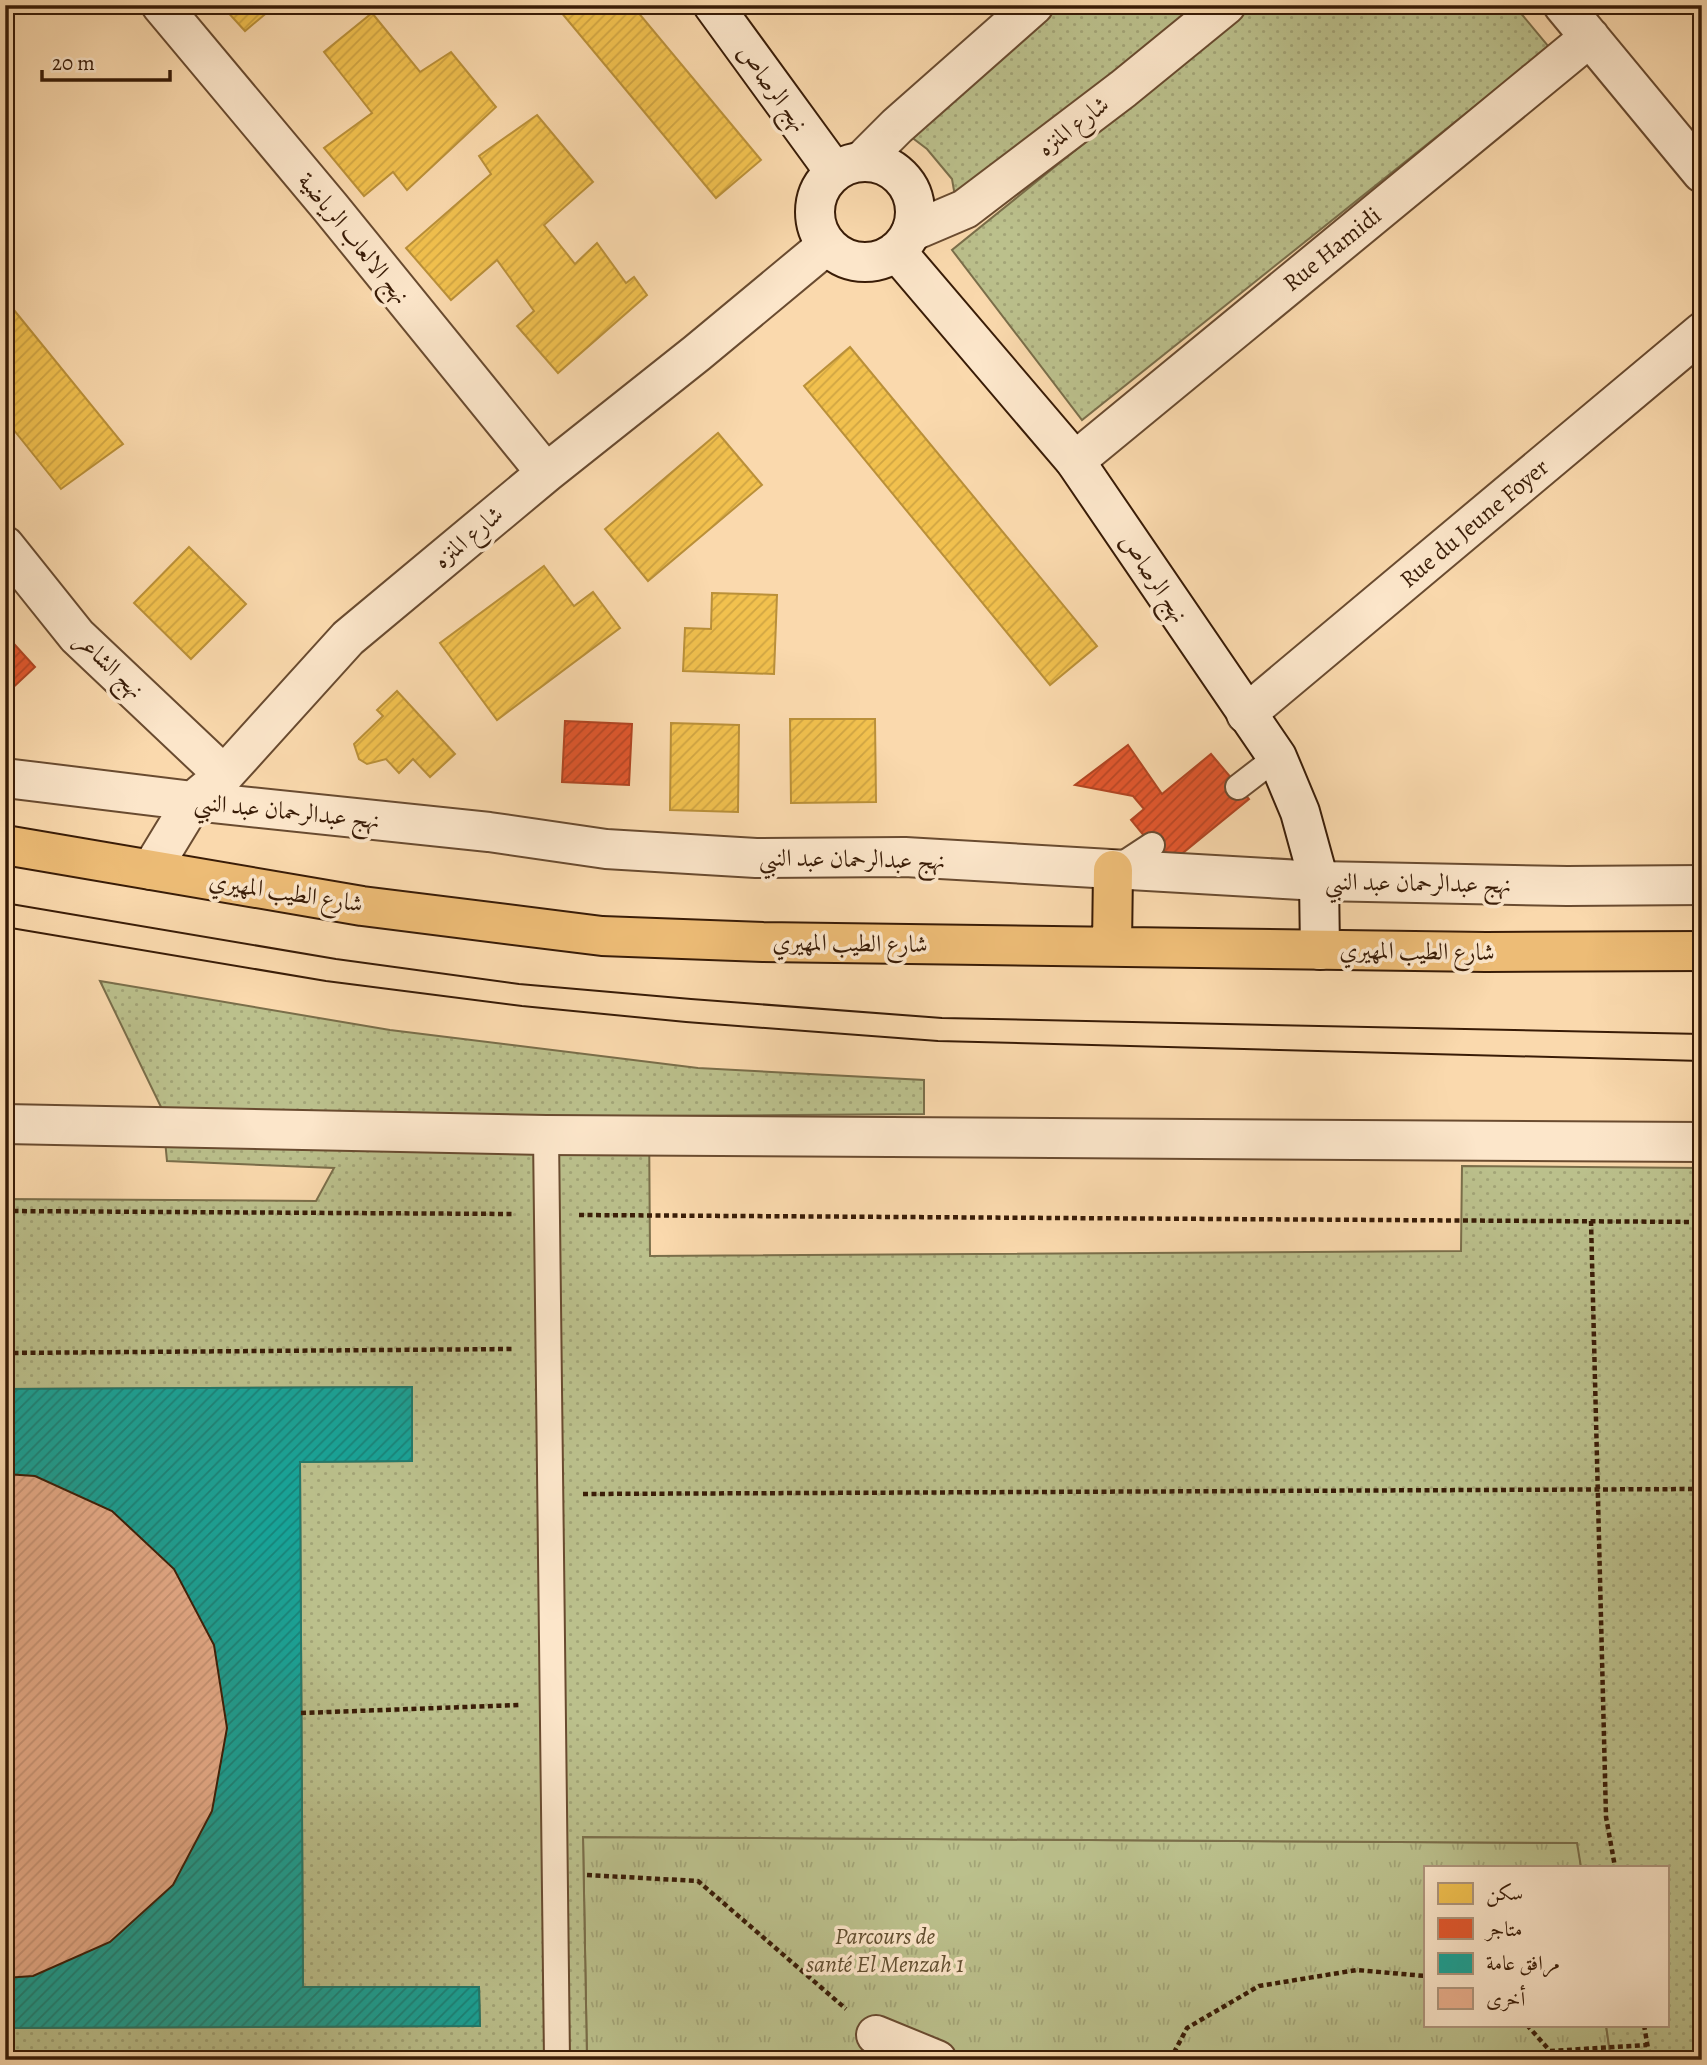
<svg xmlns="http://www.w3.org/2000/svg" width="1707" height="2065" viewBox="0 0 1707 2065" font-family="Alegreya,Amiri,serif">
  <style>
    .grass { fill: url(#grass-tufts); stroke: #7a6e4a; stroke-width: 2 }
    .park { fill: url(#park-dots); stroke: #7a6e4a; stroke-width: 2 }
    .homes { fill: url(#homes-hatch); stroke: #ba9039; stroke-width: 2 }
    .shops { fill: url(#shops-hatch); stroke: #b14522; stroke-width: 2 }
    .public { fill: url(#public-hatch); stroke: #217a6c; stroke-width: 2 }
    .building { fill: url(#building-hatch); stroke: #391c07; stroke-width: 2 }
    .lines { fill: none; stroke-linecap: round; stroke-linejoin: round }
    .lane-casing { stroke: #694b30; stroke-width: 28 }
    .street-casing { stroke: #694b30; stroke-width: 42 }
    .secondary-casing { stroke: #391c07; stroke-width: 42 }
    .primary-casing { stroke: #391c07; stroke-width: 42 }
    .path { stroke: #391c07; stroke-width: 4.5; stroke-dasharray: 5 3.5; stroke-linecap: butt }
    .lane { stroke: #fce6ca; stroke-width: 24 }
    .street { stroke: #fce6ca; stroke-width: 38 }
    .secondary { stroke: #fce6ca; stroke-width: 38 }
    .primary { stroke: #edbc76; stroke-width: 38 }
    .tram { stroke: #391c07; stroke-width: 2 }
    .labels { text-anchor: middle; stroke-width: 7; stroke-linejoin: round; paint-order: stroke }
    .street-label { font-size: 24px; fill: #391c07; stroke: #fce6ca }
    .park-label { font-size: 24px; font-style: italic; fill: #604d2f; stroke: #fce6ca }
  </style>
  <defs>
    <pattern id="grass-tufts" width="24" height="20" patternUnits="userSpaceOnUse" patternTransform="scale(1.75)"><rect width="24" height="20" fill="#bbc08c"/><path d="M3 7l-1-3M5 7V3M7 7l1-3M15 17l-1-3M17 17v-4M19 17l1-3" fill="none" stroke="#a2a477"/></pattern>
    <pattern id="park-dots" width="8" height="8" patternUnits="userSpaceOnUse" patternTransform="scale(1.75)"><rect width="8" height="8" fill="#bbc08c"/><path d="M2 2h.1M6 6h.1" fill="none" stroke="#a2a477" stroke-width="1.8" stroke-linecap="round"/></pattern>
    <pattern id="homes-hatch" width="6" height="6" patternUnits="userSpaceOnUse" patternTransform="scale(1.75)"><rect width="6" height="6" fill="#f2c14e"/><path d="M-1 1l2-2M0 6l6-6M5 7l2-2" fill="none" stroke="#d0a543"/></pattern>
    <pattern id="shops-hatch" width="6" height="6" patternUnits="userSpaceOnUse" patternTransform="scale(1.75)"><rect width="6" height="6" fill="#e4572e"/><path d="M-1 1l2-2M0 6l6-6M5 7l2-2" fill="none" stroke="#ba4725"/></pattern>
    <pattern id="public-hatch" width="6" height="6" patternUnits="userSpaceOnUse" patternTransform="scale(1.75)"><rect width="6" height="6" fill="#17a398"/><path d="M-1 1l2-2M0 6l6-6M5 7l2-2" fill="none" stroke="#16847a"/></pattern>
    <pattern id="building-hatch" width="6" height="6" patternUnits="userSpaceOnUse" patternTransform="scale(1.75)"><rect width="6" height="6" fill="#ebaf8d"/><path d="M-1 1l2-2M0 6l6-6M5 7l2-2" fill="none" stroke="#ca9678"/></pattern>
  </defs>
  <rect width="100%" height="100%" fill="#fad9ad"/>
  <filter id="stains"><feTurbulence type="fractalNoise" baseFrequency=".00286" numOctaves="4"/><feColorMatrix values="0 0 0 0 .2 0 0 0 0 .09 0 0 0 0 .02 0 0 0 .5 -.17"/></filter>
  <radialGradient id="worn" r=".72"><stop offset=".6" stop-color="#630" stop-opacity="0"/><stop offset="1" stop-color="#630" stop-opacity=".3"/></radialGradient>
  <path class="grass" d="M583,1837L1578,1843L1581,1867H1425V2025H1606L1611,2060H587Z"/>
  <path class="park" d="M1060,5H1206L957,208L952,179L927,149L902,130Z
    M1255,5H1514L1549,47L1082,420L952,250Z
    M100,981L390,1030L698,1068L924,1080V1114L649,1116L650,1256L1461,1251L1462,1166L1702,1168V2060H1611L1606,2025H1667V1867H1581L1577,1843L583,1837L587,2060H5V2028L480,2026L479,1987H303L300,1462L412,1461V1387L5,1389V1199L316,1201L334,1168L167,1161L162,1109Z"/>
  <path class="homes" d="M227,5H276L245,31L224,8Z
    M555,5H632L761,160L716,198Z
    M1688,5H1702V23Z
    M372,13L420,72L451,52L496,107L407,190L393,172L364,196L324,148L372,113L324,52Z
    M537,115L593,182L544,225L575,264L597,243L626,283L634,277L647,295L558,373L517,326L534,311L497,260L451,300L406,248L491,174L479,156Z
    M5,299L123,444L61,489L5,419Z
    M850,347L1097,646L1050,685L804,386Z
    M718,433L762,485L648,581L605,529Z
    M189,547L246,604L191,659L134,603Z
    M544,566L574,606L593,592L620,628L497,720L440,643Z
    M712,593L777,595L774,674L683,671L685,628L711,629Z
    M397,691L455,754L430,777L413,759L399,773L386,759L367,764L359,759L354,744L383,716L377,710Z
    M790,719H875L876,802L791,803Z
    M671,723L739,725L738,812L670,810Z"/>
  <path class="shops" d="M5,634L35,667L5,695Z
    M565,721L632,724L629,785L562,782Z
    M1128,745L1162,794L1211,754L1249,799L1168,865L1131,820L1144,809L1133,796L1075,785Z"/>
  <path class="public" d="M412,1387V1461L300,1462L303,1987H479L480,2026L5,2028V1389Z"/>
  <path class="building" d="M5,1474L35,1476L112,1511L174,1569L214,1645L227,1728L212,1811L173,1885L110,1942L33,1976L5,1978Z"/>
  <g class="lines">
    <defs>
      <path id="lane" d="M1238,787L1277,757
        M1114,870L1152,845
        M546,1135L557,2060"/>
      <path id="street" d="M161,5L330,207L546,473
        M1563,5L1702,173
        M862,161L897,126L1034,5
        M911,232L965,209L1123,89L1226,5
        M1075,461L1590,37
        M5,546L77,636L224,775
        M1246,714L1702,332
        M5,778L193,801L489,832L606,849L756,858L905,857L1319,881L1567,886L1702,885
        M151,870L193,801L224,775L348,638L546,473L697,353L827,245
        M5,1124L546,1135L1702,1142
        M876,2035L937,2060"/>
      <path id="secondary" d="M713,5L834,171
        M815 212a50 50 0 1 1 100 0a50 50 0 1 1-100 0Z
        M896,251L1075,461L1277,757L1300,812L1319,881L1320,950"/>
      <path id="primary" d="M5,845L362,906L602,936L763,942L1486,952L1702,951
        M1112,946L1113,870"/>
    </defs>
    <use href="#lane" class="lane-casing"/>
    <use href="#street" class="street-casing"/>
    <use href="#secondary" class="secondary-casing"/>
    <use href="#primary" class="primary-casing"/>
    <path class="path" d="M5,1211L514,1214
      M579,1215L1702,1222
      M1591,1221L1606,1817L1615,1867
      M5,1353L513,1349
      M583,1494L1702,1489
      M301,1713L519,1705
      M587,1875L698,1881L846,2009
      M1527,2025L1550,2051L1552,2060
      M1644,2025L1650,2060
      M1550,2051L1647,2045
      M1170,2060L1187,2028L1259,1986L1357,1970L1425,1976"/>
    <use href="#lane" class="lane"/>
    <use href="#street" class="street"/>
    <use href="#secondary" class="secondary"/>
    <use href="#primary" class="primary"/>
    <path class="tram" d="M5,903L336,959L519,984L691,999L942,1018L1702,1034
      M5,927L326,981L522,1006L686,1022L938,1041L1702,1061"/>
  </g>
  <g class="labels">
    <g class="street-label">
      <text transform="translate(773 88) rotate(54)" y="8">نهج الرصاص</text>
      <text transform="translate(1073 126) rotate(-37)" y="8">شارع المنزه</text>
      <text transform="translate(354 238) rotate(51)" y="8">نهج الالعاب الرياضية</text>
      <text transform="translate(1332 249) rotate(-39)" y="8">Rue Hamidi</text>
      <text transform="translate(1474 523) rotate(-40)" y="8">Rue du Jeune Foyer</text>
      <text transform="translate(468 537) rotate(-40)" y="8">شارع المنزه</text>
      <text transform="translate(1154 578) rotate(56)" y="8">نهج الرصاص</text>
      <text transform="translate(110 665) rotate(44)" y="8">نهج الشاعر</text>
      <text transform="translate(287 811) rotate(6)" y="8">نهج عبدالرحمان عبد النبي</text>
      <text transform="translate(852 859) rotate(1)" y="8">نهج عبدالرحمان عبد النبي</text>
      <text transform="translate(1418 883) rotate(1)" y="8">نهج عبدالرحمان عبد النبي</text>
      <text transform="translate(286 892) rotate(9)" y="8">شارع الطيب المهيري</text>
      <text transform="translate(850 943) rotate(1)" y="8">شارع الطيب المهيري</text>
      <text transform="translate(1417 951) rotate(1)" y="8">شارع الطيب المهيري</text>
    </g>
    <g class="park-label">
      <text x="885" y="1944">Parcours de<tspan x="885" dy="28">santé El Menzah 1</tspan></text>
    </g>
  </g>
  <rect width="1707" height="2065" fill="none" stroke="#fad9ad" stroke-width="28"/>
  <rect x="7" y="7" width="1693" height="2051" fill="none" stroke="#391c07" stroke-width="3.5"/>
  <rect x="14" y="14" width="1679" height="2037" fill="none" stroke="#391c07" stroke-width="2"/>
  <rect x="1424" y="1866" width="245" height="161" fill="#fce6ca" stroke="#ae957c" stroke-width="2"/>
  <rect x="1438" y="1883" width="35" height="21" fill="#f2c14e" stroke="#ae957c" stroke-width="2"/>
  <text x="1486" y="1900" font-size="21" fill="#391c07">سكن</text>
  <rect x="1438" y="1918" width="35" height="21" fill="#e4572e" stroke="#ae957c" stroke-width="2"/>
  <text x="1486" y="1936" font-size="21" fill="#391c07">متاجر</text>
  <rect x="1438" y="1953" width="35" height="21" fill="#17a398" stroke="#ae957c" stroke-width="2"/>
  <text x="1486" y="1970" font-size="21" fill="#391c07">مرافق عامة</text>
  <rect x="1438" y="1988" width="35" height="21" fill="#ebaf8d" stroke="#ae957c" stroke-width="2"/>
  <text x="1486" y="2006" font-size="21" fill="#391c07">أخرى</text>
  <path d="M42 70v10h128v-10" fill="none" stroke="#391c07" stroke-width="3.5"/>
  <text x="52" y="70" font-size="21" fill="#391c07" stroke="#fce6ca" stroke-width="5" paint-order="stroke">20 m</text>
  <rect width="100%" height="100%" filter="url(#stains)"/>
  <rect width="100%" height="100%" fill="url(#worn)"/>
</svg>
